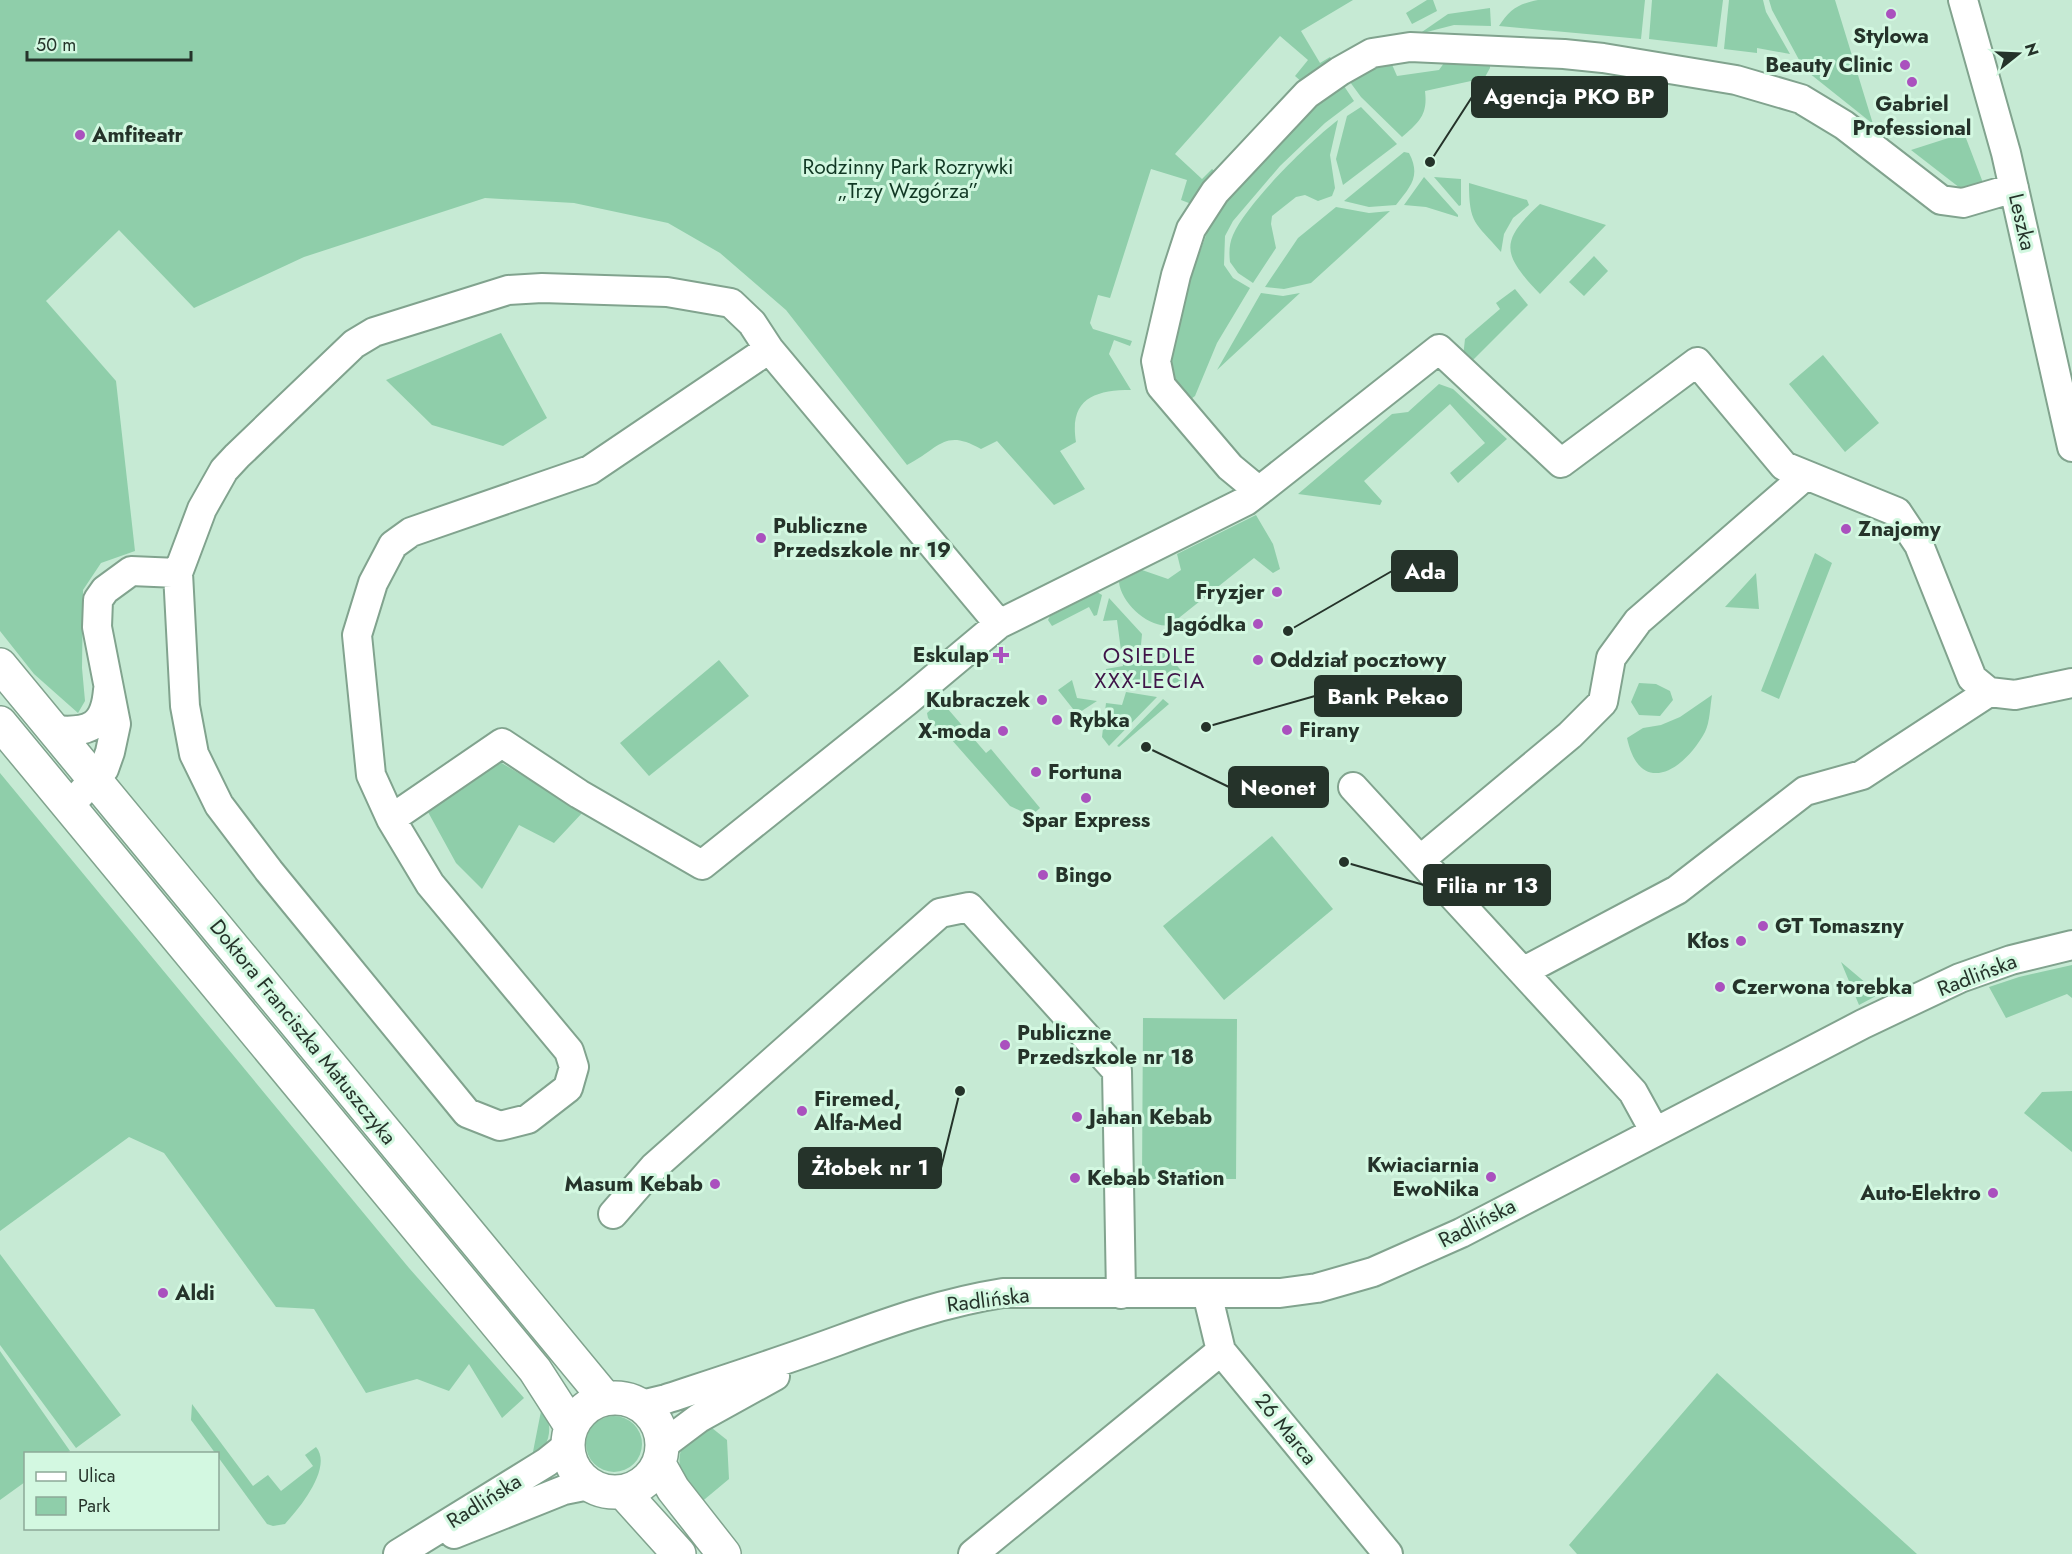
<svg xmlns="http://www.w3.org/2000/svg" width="2072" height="1554" viewBox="0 0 2072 1554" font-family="Jost,sans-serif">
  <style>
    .green { fill: #8fceaa }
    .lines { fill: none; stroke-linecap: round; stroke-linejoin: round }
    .minor-casing { stroke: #81a38e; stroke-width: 32 }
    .major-casing { stroke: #81a38e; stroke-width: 36 }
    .minor { stroke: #fff; stroke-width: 28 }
    .major { stroke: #fff; stroke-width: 33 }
    .poi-dot { fill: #aa51be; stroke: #d3f8e1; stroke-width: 2 }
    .labels { text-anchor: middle; stroke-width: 6; stroke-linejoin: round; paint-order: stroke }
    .poi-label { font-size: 21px; font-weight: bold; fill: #25332a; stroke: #d3f8e1; text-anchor: start }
    .park-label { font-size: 21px; fill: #113824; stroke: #d3f8e1 }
    .street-label { font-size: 21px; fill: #25332a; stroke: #d3f8e1 }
    .neighbourhood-label { font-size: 22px; letter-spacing: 1.5px; fill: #3f1448; stroke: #d3f8e1 }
    .leader { fill: none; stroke: #25332a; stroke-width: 2 }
    .callout-dot { fill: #25332a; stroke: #d3f8e1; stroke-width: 2 }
    .callout { fill: #25332a; stroke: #25332a; stroke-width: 2 }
    .callout-label { font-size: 22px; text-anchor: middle; font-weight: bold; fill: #fff }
  </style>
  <rect width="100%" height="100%" fill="#c6ead4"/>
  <path class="green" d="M0,0H1353L1301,31L1320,63L1330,57L1334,63L1303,83L1295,76L1308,60L1280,36L1175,154L1202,179L1212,169L1218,174L1194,205L1181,200L1187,180L1151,169L1110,298L1098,295L1090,323L1093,329L1132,341L1130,346L1114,340L1109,354L1131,390C1094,390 1069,399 1076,442L1060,451L1085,489L1054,505L997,441L981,449C944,428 940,448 907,465L786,310L720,253L668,223L574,203L485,198L304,257L194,308L119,230L46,301L116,381L135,551L101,563L83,590L82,668L85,701L78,713L34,674L0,631Z
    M1427,0H1433L1437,11L1412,24L1406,13Z
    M1538,0H1645L1641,39L1499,26C1510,9 1518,4 1538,0Z
    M1652,0H1723L1717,47L1649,39Z
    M1729,0H1763L1766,12L1790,54L1757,48V53L1724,49Z
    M1769,0H1835L1873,124L1804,69L1772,10Z
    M1490,8L1491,26L1454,25L1419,34L1448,14Z
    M1449,56L1490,63V68L1475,95L1471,81L1425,91C1428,115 1419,122 1402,137L1361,97L1350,82L1382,62L1390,60L1397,76L1439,70Z
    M1344,86L1354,101L1325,123L1280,166L1233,221L1225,236L1224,265L1233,278L1250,288L1217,343L1195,396L1191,399L1172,378L1169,361L1179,308L1211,222L1226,200L1311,109Z
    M1361,107L1397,144L1343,185L1336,159L1347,116Z
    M1338,120L1330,155L1335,188L1332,196L1318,201L1305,195L1296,197L1272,216L1271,224L1276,248L1253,283L1238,273L1230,262C1229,253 1229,244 1233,235C1247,203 1309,142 1338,120Z
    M1964,133L1985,188L1969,190L1960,188L1911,150Z
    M1404,152L1409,153C1421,176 1411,186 1396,205L1369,207L1344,201Z
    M1424,177L1458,215V217L1426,207L1404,205Z
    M1434,177L1461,179V205L1459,206Z
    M1469,183L1527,200L1529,205L1513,218L1504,234L1501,252C1475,222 1469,224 1469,183Z
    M1540,204L1606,225L1540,294C1503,255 1498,242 1540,204Z
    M1336,207L1369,213L1390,211L1311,283L1284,289L1265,287L1298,238Z
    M1594,256L1608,271L1584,296L1569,282Z
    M1515,289L1528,305L1474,359L1468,361L1463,357L1465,339L1500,309L1496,303Z
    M1261,293L1283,296L1300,293L1217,370Z
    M501,333L547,418L503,446L432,425L386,380Z
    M1823,355L1879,423L1845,452L1789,384Z
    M1439,384L1453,389L1507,439L1458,483L1450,473L1485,443L1450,404L1364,481L1382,501L1380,505L1298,494L1392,414L1408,412Z
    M1256,515L1273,544L1280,569L1273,573L1254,558L1170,625C1149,629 1121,603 1119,582L1142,570L1168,579L1181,570L1177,554Z
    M1815,553L1832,563L1779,699L1761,691Z
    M1756,573L1759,609L1725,607Z
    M1097,592L1102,595L1097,615L1094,616L1089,607L1052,626L1048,620L1050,616Z
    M1109,598L1142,634L1141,645L1134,651L1145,665L1164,650L1189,680L1159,686L1106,674V669L1123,666L1117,620L1103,621Z
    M719,660L749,696L649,776L620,743Z
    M1072,680L1077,698L1097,701L1077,714L1058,690Z
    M1639,683L1656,684L1670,691L1673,700L1660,716L1639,715L1631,702Z
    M1126,692L1157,697L1109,746L1102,737L1106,703L1122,705Z
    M1712,695C1710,707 1710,722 1705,732C1684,771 1640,798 1627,738L1643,728L1661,725L1680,717Z
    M1163,699L1169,704L1119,747L1117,746Z
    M941,701L986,753L991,749L1040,808L1031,816L1010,806L951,739L948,741L928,718L927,713Z
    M495,759L583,812L554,843L519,825L482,889L456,863L428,812Z
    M0,773L409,1268L524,1398L502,1418L469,1364L449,1391L417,1379L366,1393L314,1309L276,1307L164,1153L129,1137L0,1231Z
    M1272,836L1333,909L1224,1000L1163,926Z
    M1841,962L1873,989L1876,996L1859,1005Z
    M2072,965V998L2067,994L2006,1018L1989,987L2019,977Z
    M1143,1018L1237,1019L1236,1179H1142Z
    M2072,1091V1152L2024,1113L2042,1092Z
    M0,1254L121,1415L76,1448L0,1345Z
    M0,1351L70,1451L66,1453L26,1454L25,1482L0,1500Z
    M1717,1373L1917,1554H1577L1569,1545Z
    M192,1404L253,1486L268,1475L281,1491L313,1466L305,1455L316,1447C333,1467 300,1508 285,1524L273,1526L267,1524L191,1420Z
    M542,1406C555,1427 550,1447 531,1462Z
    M586 1444a28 28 0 1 1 56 0a28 28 0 1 1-56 0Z
    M707,1424L727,1440L729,1479L699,1504C686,1487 671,1463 685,1442C689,1435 700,1429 707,1424Z"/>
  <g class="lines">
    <defs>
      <path id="minor" d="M1963,0L2006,153L2072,447
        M2014,188L1963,203L1941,200L1844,125L1801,99L1736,80L1603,58L1564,54L1410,47L1372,53L1340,71L1307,94L1215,192L1191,229L1176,275L1156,361L1161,386L1230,467L1259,491L1439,349L1561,463L1697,362L1784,466L1897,512L1919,545L1972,678L1989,692L2015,695L2072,683
        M769,349L590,470L411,532L393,545L373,583L357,635L371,775L391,819L430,884L569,1051L574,1067L568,1088L528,1119L500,1126L467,1113L269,871L219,805L194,754L185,706L178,573L202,509L224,470L237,456L354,344L374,332L508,290L542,288L667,292L731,303L752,323L769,349L999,624
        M54,730C89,733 105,727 108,690
        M1353,787L1633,1092L1655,1132
        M70,805L104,769L110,752L116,724L97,627L98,600L105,590L131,571L178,573
        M391,819L502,743L579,794L702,865L907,701L999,624L1246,501L1259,491
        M1420,860L1570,735L1603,702L1611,658L1638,621L1805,476
        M1524,971L1677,890L1805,791L1862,775L1989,692
        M613,1214L654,1167L940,913L969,907L1117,1071L1121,1294
        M1207,1293L1221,1351L1388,1554
        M641,1405L666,1399C724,1380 783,1361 840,1340C894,1320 946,1302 1003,1293H1280L1317,1288L1373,1272L1461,1233L1863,1024L1960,978L2011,960L2072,945
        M663,1445L699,1418L775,1376
        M454,1534L564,1490L589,1485
        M398,1554L547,1462L567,1446
        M973,1554L1221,1351"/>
      <path id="major" d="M0,665L605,1398
        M0,723L535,1370L571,1426
        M568 1445a47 47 0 1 1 94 0a47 47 0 1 1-94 0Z
        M659,1464L673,1489L724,1554
        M623,1492L679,1554"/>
    </defs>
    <use href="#minor" class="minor-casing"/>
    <use href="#major" class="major-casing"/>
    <use href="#minor" class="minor"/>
    <use href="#major" class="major"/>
  </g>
  <g class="poi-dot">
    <circle cx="1891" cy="14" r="6"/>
    <circle cx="1905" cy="65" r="6"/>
    <circle cx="1912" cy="82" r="6"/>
    <circle cx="80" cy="135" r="6"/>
    <circle cx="1846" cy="529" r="6"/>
    <circle cx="761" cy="538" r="6"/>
    <circle cx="1277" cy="592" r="6"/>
    <circle cx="1258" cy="624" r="6"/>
    <path d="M998 646h6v6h6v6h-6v6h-6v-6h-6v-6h6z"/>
    <circle cx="1258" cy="660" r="6"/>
    <circle cx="1042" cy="700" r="6"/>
    <circle cx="1057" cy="720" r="6"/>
    <circle cx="1287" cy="730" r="6"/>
    <circle cx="1003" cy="731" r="6"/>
    <circle cx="1036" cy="772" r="6"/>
    <circle cx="1086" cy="798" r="6"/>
    <circle cx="1043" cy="875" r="6"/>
    <circle cx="1763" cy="926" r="6"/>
    <circle cx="1741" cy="941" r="6"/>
    <circle cx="1720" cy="987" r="6"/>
    <circle cx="1005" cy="1045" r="6"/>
    <circle cx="802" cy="1111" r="6"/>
    <circle cx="1077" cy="1117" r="6"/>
    <circle cx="1491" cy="1177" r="6"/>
    <circle cx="1075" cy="1178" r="6"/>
    <circle cx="715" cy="1184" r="6"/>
    <circle cx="1993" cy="1193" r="6"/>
    <circle cx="163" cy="1293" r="6"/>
  </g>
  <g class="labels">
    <g class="poi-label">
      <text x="1891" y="43" text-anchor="middle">Stylowa</text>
      <text x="1893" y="72" text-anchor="end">Beauty Clinic</text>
      <text x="1912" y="111" text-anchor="middle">Gabriel<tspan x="1912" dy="24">Professional</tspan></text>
      <text x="92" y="142">Amfiteatr</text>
      <text x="773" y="533">Publiczne<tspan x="773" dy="24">Przedszkole nr 19</tspan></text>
      <text x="1858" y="536">Znajomy</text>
      <text x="1265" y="599" text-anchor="end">Fryzjer</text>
      <text x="1246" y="631" text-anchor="end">Jagódka</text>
      <text x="989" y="662" text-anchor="end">Eskulap</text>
      <text x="1270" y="667">Oddział pocztowy</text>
      <text x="1030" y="707" text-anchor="end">Kubraczek</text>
      <text x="1069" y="727">Rybka</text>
      <text x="1299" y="737">Firany</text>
      <text x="991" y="738" text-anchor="end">X-moda</text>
      <text x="1048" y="779">Fortuna</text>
      <text x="1086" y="827" text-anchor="middle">Spar Express</text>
      <text x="1055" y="882">Bingo</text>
      <text x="1775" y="933">GT Tomaszny</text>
      <text x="1729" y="948" text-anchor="end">Kłos</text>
      <text x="1732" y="994">Czerwona torebka</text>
      <text x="1017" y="1040">Publiczne<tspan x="1017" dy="24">Przedszkole nr 18</tspan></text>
      <text x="814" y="1106">Firemed,<tspan x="814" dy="24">Alfa-Med</tspan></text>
      <text x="1089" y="1124">Jahan Kebab</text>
      <text x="1479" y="1172" text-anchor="end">Kwiaciarnia<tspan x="1479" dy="24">EwoNika</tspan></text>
      <text x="1087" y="1185">Kebab Station</text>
      <text x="703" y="1191" text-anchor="end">Masum Kebab</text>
      <text x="1981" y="1200" text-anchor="end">Auto-Elektro</text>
      <text x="175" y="1300">Aldi</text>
    </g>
    <g class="park-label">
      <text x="908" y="174">Rodzinny Park Rozrywki<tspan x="908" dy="24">„Trzy Wzgórza”</tspan></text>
    </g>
    <g class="street-label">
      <text transform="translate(2022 222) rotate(77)" y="7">Leszka</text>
      <text transform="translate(1977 975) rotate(-21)" y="7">Radlińska</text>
      <text transform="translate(303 1032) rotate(51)" y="7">Doktora Franciszka Matuszczyka</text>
      <text transform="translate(1477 1223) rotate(-27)" y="7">Radlińska</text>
      <text transform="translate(988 1300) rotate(-7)" y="7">Radlińska</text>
      <text transform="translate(1286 1429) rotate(51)" y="7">26 Marca</text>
      <text transform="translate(484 1501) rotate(-32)" y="7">Radlińska</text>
    </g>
    <g class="neighbourhood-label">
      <text x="1150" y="663">OSIEDLE<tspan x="1150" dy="25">XXX-LECIA</tspan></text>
    </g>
  </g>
  <path class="leader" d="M1430 162L1472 97M1288 631L1392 571M1206 727L1315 696M1146 747L1229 787M1344 862L1424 885M960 1091L941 1168"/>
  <g class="callout-dot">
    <circle cx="1430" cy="162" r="6"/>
    <circle cx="1288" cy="631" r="6"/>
    <circle cx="1206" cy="727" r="6"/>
    <circle cx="1146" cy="747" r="6"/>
    <circle cx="1344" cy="862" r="6"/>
    <circle cx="960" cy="1091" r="6"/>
  </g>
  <g class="callout">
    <rect x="1472" y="77" width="195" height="40" rx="6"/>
    <rect x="1392" y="551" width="65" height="40" rx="6"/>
    <rect x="1315" y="676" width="146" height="40" rx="6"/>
    <rect x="1229" y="767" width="99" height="40" rx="6"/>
    <rect x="1424" y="865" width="126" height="40" rx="6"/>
    <rect x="799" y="1148" width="142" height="40" rx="6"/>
  </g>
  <g class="callout-label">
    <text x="1569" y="104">Agencja PKO BP</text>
    <text x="1425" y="579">Ada</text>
    <text x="1388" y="704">Bank Pekao</text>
    <text x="1278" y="795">Neonet</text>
    <text x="1487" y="893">Filia nr 13</text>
    <text x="870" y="1175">Żłobek nr 1</text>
  </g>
  <rect x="24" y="1452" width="195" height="78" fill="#d3f8e1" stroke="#8da998" stroke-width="1.5"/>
  <rect x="36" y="1472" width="30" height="9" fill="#ffffff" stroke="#8da998" stroke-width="1.5"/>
  <text x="78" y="1482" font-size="18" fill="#25332a">Ulica</text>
  <rect x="36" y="1497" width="30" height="18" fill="#8fceaa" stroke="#8da998" stroke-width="1.5"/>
  <text x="78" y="1512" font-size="18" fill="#25332a">Park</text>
  <g transform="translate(2018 54) rotate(72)" stroke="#d3f8e1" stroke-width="4.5" paint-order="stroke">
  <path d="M0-4.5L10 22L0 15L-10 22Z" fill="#25332a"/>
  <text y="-9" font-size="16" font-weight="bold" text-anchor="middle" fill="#25332a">N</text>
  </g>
  <path d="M27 51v9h164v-9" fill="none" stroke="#25332a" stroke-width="3"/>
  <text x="36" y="51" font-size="18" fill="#25332a" stroke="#d3f8e1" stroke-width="4.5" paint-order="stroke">50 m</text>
</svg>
